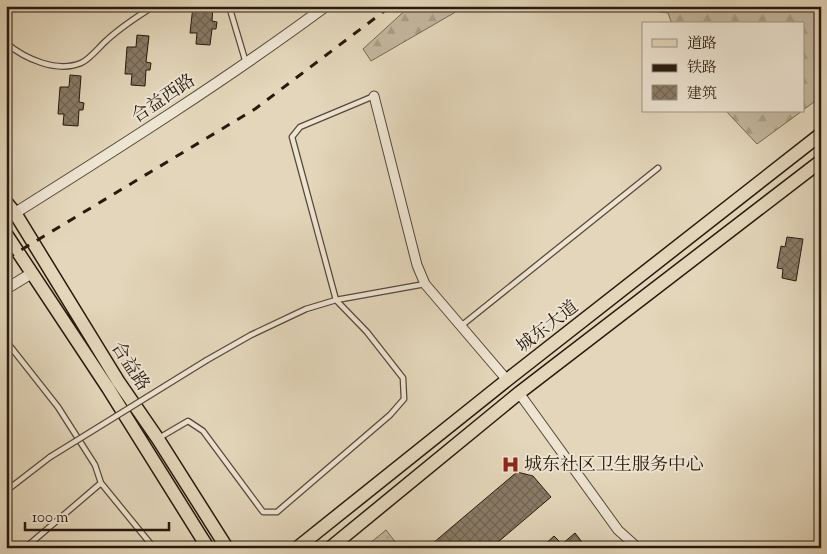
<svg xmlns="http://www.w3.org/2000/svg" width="827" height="554" viewBox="0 0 827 554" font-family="'Sorts Mill Goudy','Noto Serif SC',serif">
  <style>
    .forest { fill: url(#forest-firs); stroke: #766856 }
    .park { fill: url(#park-dots); stroke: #766856 }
    .building { fill: url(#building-cross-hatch); stroke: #28190e }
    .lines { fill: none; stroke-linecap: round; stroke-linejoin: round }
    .service-casing { stroke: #574839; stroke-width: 7 }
    .minor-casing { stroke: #574839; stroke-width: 11 }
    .tertiary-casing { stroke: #574839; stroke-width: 12 }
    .primary-casing { stroke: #28190e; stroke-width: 15 }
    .service { stroke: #ede4d2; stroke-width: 4.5 }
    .minor { stroke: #ede4d2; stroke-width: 9 }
    .tertiary { stroke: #ede4d2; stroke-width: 10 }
    .primary { stroke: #e3d6ba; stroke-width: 12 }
    .rail { stroke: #28190e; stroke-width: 3; stroke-dasharray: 9 9; stroke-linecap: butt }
    .service-bridge-casing { stroke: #574839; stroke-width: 7; stroke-linecap: butt }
    .service-bridge { stroke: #ede4d2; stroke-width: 4.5 }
    .labels { text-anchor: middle; stroke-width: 4; stroke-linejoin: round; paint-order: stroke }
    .street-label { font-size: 18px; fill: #28190e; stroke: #ede4d2 }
    .poi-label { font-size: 18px; fill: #28190e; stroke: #ede4d2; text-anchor: start }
  </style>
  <defs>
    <pattern id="forest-firs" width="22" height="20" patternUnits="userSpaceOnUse" patternTransform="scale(1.25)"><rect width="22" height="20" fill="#c3b69d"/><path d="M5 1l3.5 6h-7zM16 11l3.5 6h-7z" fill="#a89c86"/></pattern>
    <pattern id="park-dots" width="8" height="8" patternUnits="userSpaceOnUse" patternTransform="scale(1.25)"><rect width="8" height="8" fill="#c3b69d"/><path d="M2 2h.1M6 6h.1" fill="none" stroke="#a89c86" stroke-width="1.8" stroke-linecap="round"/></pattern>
    <pattern id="building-cross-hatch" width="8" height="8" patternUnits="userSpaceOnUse" patternTransform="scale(1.25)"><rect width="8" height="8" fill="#897b67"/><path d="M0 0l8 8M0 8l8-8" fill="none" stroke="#706453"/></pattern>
  </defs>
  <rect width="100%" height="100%" fill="#e3d6ba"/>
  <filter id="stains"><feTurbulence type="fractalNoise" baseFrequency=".004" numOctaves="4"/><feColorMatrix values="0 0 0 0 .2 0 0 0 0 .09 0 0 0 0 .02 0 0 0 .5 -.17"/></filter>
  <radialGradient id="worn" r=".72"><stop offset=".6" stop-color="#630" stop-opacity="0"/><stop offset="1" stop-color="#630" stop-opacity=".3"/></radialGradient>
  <path class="forest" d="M410,6H461L459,10L371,61L363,49Z
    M622,6H821V97L803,110V24H672L668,13Z
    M726,111H802L757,144Z"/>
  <path class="park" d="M386,530L400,548H364Z"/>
  <path class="building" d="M193,6H213L212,21L217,22L216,29H212L210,45L196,44L197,33H190Z
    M137,35L149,36L146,62L151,63L150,70H146L145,86L131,85L132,74H125L127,47H136Z
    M70,75L81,76L79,102L84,103L83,110H79L78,126L63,125L64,114H58L60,87H69Z
    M787,237L803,239L796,281L782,278L783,269L777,268L781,246L785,247Z
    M517,472L533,476L551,497L491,548H438L433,543Z
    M575,533L582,542L576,548H541L554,536L562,544Z"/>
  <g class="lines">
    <defs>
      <path id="service" d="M229,6L246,63
        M6,43C25,59 57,73 81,63C89,60 100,46 107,40C121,27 138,16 154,6
        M461,326L658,168
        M6,341L58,407L95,465L101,483L154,548
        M207,360L251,335L306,309L336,300L425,284
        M159,438L188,421L203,431L263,512H277L390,415L404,399L403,378L367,332L336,300L292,137L300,127L374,96
        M6,491L50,457
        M25,548L101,483"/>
      <path id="minor" d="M374,96L417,265L425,284L507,380
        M519,393L618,530L638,548"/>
      <path id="tertiary" d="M15,213C120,147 226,80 326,6
        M6,289L32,273"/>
      <path id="primary" d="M6,202L15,213L118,381L158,439L227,548
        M6,234L108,388L208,548
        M297,548L507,380L821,134
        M330,548L519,393L821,161"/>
    </defs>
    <use href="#service" class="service-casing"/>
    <use href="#minor" class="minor-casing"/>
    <use href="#tertiary" class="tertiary-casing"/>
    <use href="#primary" class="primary-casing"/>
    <use href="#service" class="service"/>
    <use href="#minor" class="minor"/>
    <use href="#tertiary" class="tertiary"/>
    <use href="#primary" class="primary"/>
    <path class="rail" d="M6,259L255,109L391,6"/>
    <defs>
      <path id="service-bridge" d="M50,457L207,360"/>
    </defs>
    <use href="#service-bridge" class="service-bridge-casing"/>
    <use href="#service-bridge" class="service-bridge"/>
  </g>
  <defs>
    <symbol id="hospital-bare" viewBox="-9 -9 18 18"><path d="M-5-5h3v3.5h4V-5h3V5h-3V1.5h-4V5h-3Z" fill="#8f2418" stroke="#ede4d2" stroke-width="2.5" paint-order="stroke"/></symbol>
  </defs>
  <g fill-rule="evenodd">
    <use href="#hospital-bare" x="498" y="452" width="25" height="25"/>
  </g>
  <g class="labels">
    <g class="street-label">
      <text transform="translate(163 98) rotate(-34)" y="6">合益西路</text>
      <text transform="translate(547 326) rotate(-38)" y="6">城东大道</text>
      <text transform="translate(131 366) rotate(57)" y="6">合益路</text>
    </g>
    <g class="poi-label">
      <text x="524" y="470">城东社区卫生服务中心</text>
    </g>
  </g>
  <rect width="827" height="554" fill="none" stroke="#e3d6ba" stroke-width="25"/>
  <rect x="8" y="8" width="812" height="539" fill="none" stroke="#28190e" stroke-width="2.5"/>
  <rect x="12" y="12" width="802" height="529" fill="none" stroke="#28190e"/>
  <rect x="642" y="22" width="162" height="90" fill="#ede4d2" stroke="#9e9384"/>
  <rect x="652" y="39" width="25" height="8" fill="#e3d6ba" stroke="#9e9384"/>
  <text x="687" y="48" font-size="15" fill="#28190e">道路</text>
  <rect x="652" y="64" width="25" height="8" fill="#28190e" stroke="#9e9384"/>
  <text x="687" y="72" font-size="15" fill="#28190e">铁路</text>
  <rect x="652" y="85" width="25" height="15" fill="url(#building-cross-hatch)" stroke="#9e9384"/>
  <text x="687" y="98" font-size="15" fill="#28190e">建筑</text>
  <path d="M25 522v8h144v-8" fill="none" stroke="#28190e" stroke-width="2.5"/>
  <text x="32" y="522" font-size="15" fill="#28190e" stroke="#ede4d2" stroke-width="4" paint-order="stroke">100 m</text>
  <rect width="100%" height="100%" filter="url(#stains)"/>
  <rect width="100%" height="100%" fill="url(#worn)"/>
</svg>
